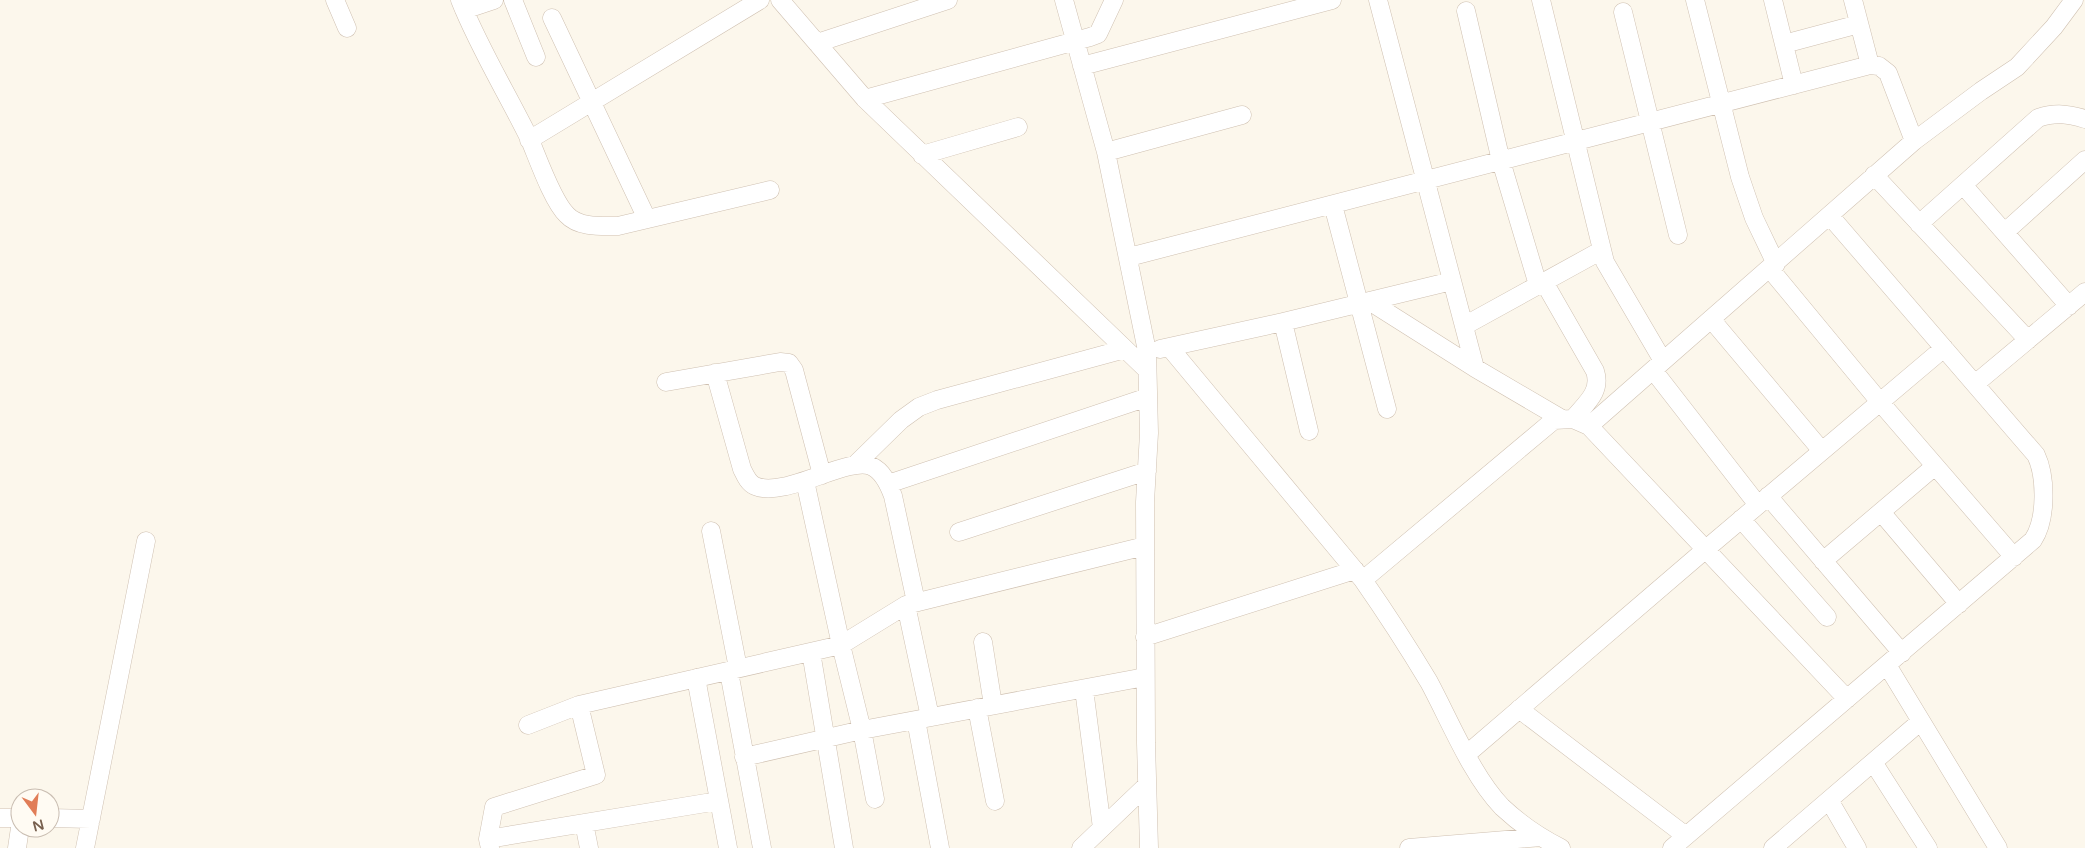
<svg xmlns="http://www.w3.org/2000/svg" width="2085" height="848" viewBox="0 0 2085 848" font-family="'Varela Round',sans-serif">
  <style>
    .lines { fill: none; stroke-linecap: round; stroke-linejoin: round }
    .street-casing { stroke: #cfc0b1; stroke-width: 19 }
    .street { stroke: #fff; stroke-width: 18 }
  </style>
  <rect width="100%" height="100%" fill="#fcf7ec"/>
  <g class="lines">
    <defs>
      <path id="street" d="M335,0L347,28
        M460,0C479,48 507,93 530,140C538,159 553,202 567,215C579,228 602,226 618,226L770,190
        M513,0L536,57
        M780,0L865,99L1147,370
        M1064,0L1106,152L1147,351L1149,433L1145,502L1146,743L1149,848
        M1378,0L1475,368
        M1541,0L1605,262L1663,361
        M1695,0L1740,177L1754,218L1776,264
        M1773,0L1794,85
        M1853,0L1870,65
        M464,10L494,0
        M1466,11L1501,161L1538,285
        M1623,12L1678,235
        M552,18L647,219
        M817,43L948,0
        M1784,44L1859,24
        M1082,66L1332,0
        M865,99L1090,37L1098,34L1114,0
        M529,140L760,0
        M1106,152L1242,115
        M922,155L1018,127
        M1874,175L2028,340
        M1963,185L2069,306
        M1333,205L1387,409
        M1919,224L2038,118C2056,112 2068,114 2085,119
        M2005,232L2085,160
        M1129,257L1870,65L1879,66L1888,73L1914,141
        M1770,269L1880,402L2014,557
        M1544,282L1595,371C1602,392 1585,404 1573,419
        M1369,301L1475,368L1562,419
        M1711,319L1822,451
        M1283,322L1309,431
        M1464,326L1602,250
        M1170,348L1363,580C1386,613 1408,647 1429,682C1450,721 1472,776 1502,807C1519,823 1541,838 1561,848
        M1160,349L1283,322L1452,281
        M1653,370L1758,505
        M715,373L742,469C745,475 748,483 755,486C784,499 848,456 871,466C883,471 889,485 893,496L916,602
        M666,382L780,362L789,363L794,370L822,475
        M1975,384L2085,292
        M1589,426L1914,141L1981,91L2017,67L2054,27L2074,0
        M856,464L901,420L919,407L937,400L1125,349
        M805,481L841,645L862,730L875,799
        M888,484L1148,397
        M1768,496L1902,653
        M1881,512L1959,604
        M1741,519L1827,617
        M711,531L738,668
        M959,532L1147,471
        M1823,561L1935,466
        M1363,580L1554,420L1573,419L1589,426L1847,699
        M906,605L930,717
        M1145,637L1355,570
        M983,642L993,705
        M811,652L844,848
        M1887,665L1998,848
        M729,672L762,848
        M696,678L728,848
        M1084,689L1102,828
        M977,708L995,801
        M1519,709L1686,836
        M916,720L940,848
        M528,725L579,705L841,645L906,605L1145,546
        M1467,754L1706,549L1944,348
        M744,757L862,730L1145,677
        M1873,762L1928,848
        M1829,800L1857,848
        M0,818H20
        M50,818L91,819
        M584,823L589,848
        M488,839L718,801
        M17,848L20,828
        M85,848L146,541
        M490,848L488,839L494,807L596,775L579,705
        M1081,848L1147,785
        M1409,848L1541,837
        M1672,848L2033,540C2047,519 2046,476 2036,455L1830,216
        M1773,848L1921,721"/>
    </defs>
    <use href="#street" class="street-casing"/>
    <use href="#street" class="street"/>
  </g>
  <g transform="translate(35 813) rotate(165)"><circle r="24" fill="#fffbf3" stroke="#c9bdb1"/>
  <path d="M0-4L9 19L0 12L-9 19Z" fill="#e17d57"/>
  <text y="-8" font-size="14" font-weight="bold" text-anchor="middle" fill="#78604f">N</text>
  </g>
</svg>
